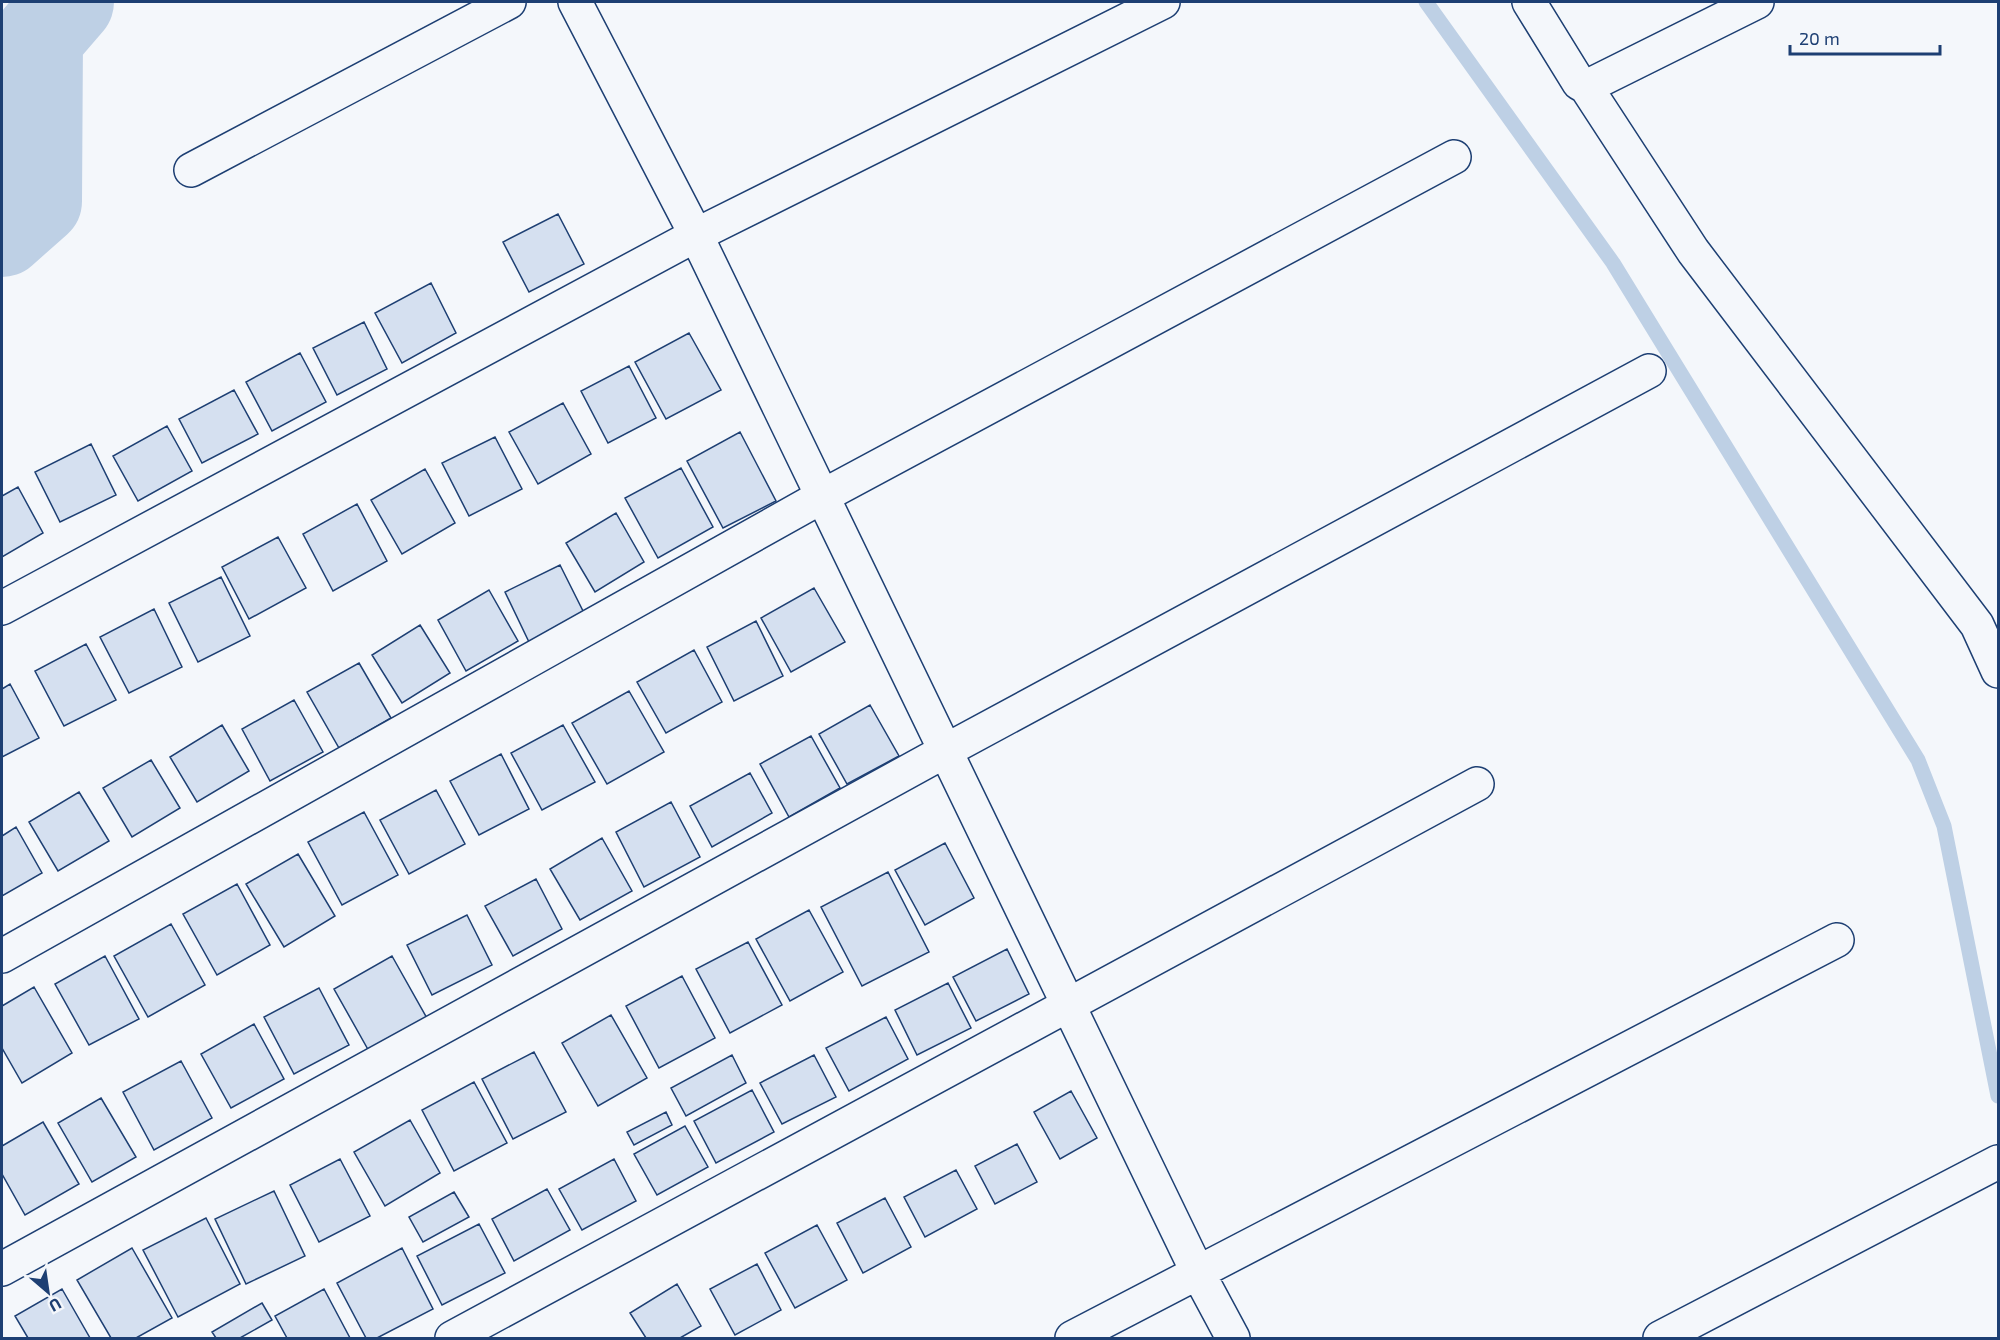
<svg xmlns="http://www.w3.org/2000/svg" width="2000" height="1340" viewBox="0 0 2000 1340" font-family="'Exo 2',sans-serif">
  <style>
    .lines { fill: none; stroke-linecap: round; stroke-linejoin: round }
    .stream { stroke: #bed0e5; stroke-width: 15 }
    .river { stroke: #bed0e5; stroke-width: 90 }
    .building { fill: #d5e0f0; stroke: #1d3f73; stroke-width: 1.5 }
    .minor-casing { stroke: #1d3f73; stroke-width: 36 }
    .minor { stroke: #f4f7fb; stroke-width: 33 }
  </style>
  <rect width="100%" height="100%" fill="#f4f7fb"/>
  <g class="lines">
    <path class="stream" d="M1426,2L1613,263L1918,760L1944,826L1998,1096"/>
    <path class="river" d="M2,232L37,201L38,38L69,2"/>
  </g>
  <path class="building" d="M558,214L584,264L529,292L503,242Z
    M431,283L456,333L402,363L375,313Z
    M364,322L387,369L337,395L313,348Z
    M689,333L721,390L666,419L635,362Z
    M300,353L326,402L272,431L246,382Z
    M629,366L656,418L608,443L581,391Z
    M234,390L258,434L202,463L179,419Z
    M563,403L591,454L538,484L509,432Z
    M167,426L192,471L138,501L113,456Z
    M740,432L776,501L723,528L687,461Z
    M495,437L522,489L469,516L442,463Z
    M91,444L116,495L60,522L35,472Z
    M681,468L713,527L658,558L625,498Z
    M425,469L455,523L402,554L371,500Z
    M18,487L43,533L2,557V496Z
    M357,504L387,561L333,591L303,534Z
    M616,513L644,562L595,592L566,543Z
    M278,537L306,588L249,619L222,567Z
    M560,565L585,615L529,642L505,592Z
    M221,577L250,636L198,662L169,603Z
    M814,588L845,642L791,672L761,618Z
    M489,590L518,641L466,671L438,620Z
    M154,609L182,667L129,693L100,637Z
    M756,621L783,676L734,701L707,647Z
    M420,625L450,673L402,703L372,655Z
    M86,644L116,700L64,726L35,671Z
    M694,650L722,702L666,733L637,682Z
    M359,663L391,718L339,748L307,692Z
    M10,684L39,738L2,757V689Z
    M629,691L664,752L607,784L572,723Z
    M294,700L323,752L270,781L242,729Z
    M870,705L899,756L847,784L819,734Z
    M222,725L249,771L197,802L170,757Z
    M563,725L595,782L542,810L511,753Z
    M811,736L840,788L789,817L760,764Z
    M501,754L529,809L479,835L450,781Z
    M151,760L180,808L132,837L103,788Z
    M750,773L772,813L712,847L690,806Z
    M436,790L465,844L409,874L380,820Z
    M79,792L109,841L58,871L29,822Z
    M671,802L700,857L644,887L616,832Z
    M364,812L398,875L342,905L308,842Z
    M16,827L42,873L2,896V836Z
    M602,838L632,891L580,920L550,869Z
    M945,843L974,898L925,925L895,870Z
    M298,854L335,916L284,947L246,884Z
    M888,872L929,952L862,986L821,907Z
    M536,879L562,929L513,956L485,906Z
    M237,884L270,945L217,975L183,914Z
    M809,910L843,972L790,1001L756,939Z
    M467,915L492,965L432,995L407,945Z
    M171,924L205,985L148,1017L114,956Z
    M748,942L782,1005L730,1033L696,969Z
    M1007,949L1029,994L976,1021L953,977Z
    M105,956L139,1019L89,1045L55,984Z
    M392,956L428,1020L370,1053L334,989Z
    M682,976L715,1038L659,1068L626,1006Z
    M948,983L971,1028L917,1055L895,1010Z
    M34,987L72,1053L22,1083L2,1048V1006Z
    M319,988L349,1045L294,1074L264,1017Z
    M611,1015L647,1078L598,1106L562,1043Z
    M886,1017L908,1059L849,1091L826,1048Z
    M254,1024L284,1079L231,1108L201,1054Z
    M534,1052L566,1112L513,1139L482,1079Z
    M732,1055L746,1083L686,1116L671,1088Z
    M814,1055L836,1097L782,1124L760,1083Z
    M181,1061L212,1118L154,1150L123,1092Z
    M474,1082L507,1143L454,1171L422,1110Z
    M752,1090L774,1132L716,1163L694,1121Z
    M1071,1091L1097,1138L1060,1159L1034,1112Z
    M101,1098L136,1157L92,1182L58,1123Z
    M666,1112L672,1125L634,1145L627,1132Z
    M410,1120L440,1173L385,1206L354,1152Z
    M43,1122L79,1184L25,1215L2,1174V1146Z
    M685,1126L708,1167L657,1195L634,1154Z
    M1017,1144L1037,1182L995,1204L975,1166Z
    M340,1159L370,1216L319,1242L290,1185Z
    M614,1159L636,1201L582,1230L559,1189Z
    M956,1170L977,1209L925,1237L904,1197Z
    M547,1189L570,1230L514,1261L492,1219Z
    M274,1191L305,1256L246,1284L215,1219Z
    M454,1192L469,1217L423,1242L409,1217Z
    M885,1198L911,1247L863,1273L837,1223Z
    M206,1218L240,1284L178,1317L143,1250Z
    M479,1224L505,1273L442,1305L417,1256Z
    M817,1225L847,1280L795,1308L765,1253Z
    M132,1248L172,1318L136,1338H111L77,1280Z
    M402,1248L433,1309L377,1338H366L337,1283Z
    M757,1264L781,1310L735,1335L710,1289Z
    M677,1284L701,1326L680,1338H646L630,1313Z
    M62,1289L90,1338H28L15,1316Z
    M324,1289L350,1338H287L275,1316Z
    M262,1303L272,1320L240,1338H216L212,1332Z"/>
  <g class="lines">
    <defs>
      <path id="minor" d="M575,2L696,235L1197,1271L1233,1338
        M1529,2L1579,83L1586,87L1757,2
        M1586,87L1693,251L1977,625L1998,671
        M191,170L509,2
        M2,608L696,235L1163,2
        M2,956L823,496L1454,157
        M2,1269L947,750L1649,371
        M452,1338L1477,784
        M1072,1338L1837,940
        M1660,1338L1998,1162"/>
    </defs>
    <use href="#minor" class="minor-casing"/>
    <use href="#minor" class="minor"/>
  </g>
  <rect width="2000" height="1340" fill="none" stroke="#1d3f73" stroke-width="6"/>
  <g transform="translate(48 1292) rotate(151)" stroke="#f4f7fb" stroke-width="4.5" paint-order="stroke">
  <path d="M0-4.5L10 22L0 15L-10 22Z" fill="#1d3f73"/>
  <text y="-9" font-size="16" font-weight="bold" text-anchor="middle" fill="#1d3f73">U</text>
  </g>
  <path d="M1790 45v9h150v-9" fill="none" stroke="#1d3f73" stroke-width="3"/>
  <text x="1799" y="45" font-size="18" fill="#1d3f73" stroke="#f4f7fb" stroke-width="4.5" paint-order="stroke">20 m</text>
</svg>
